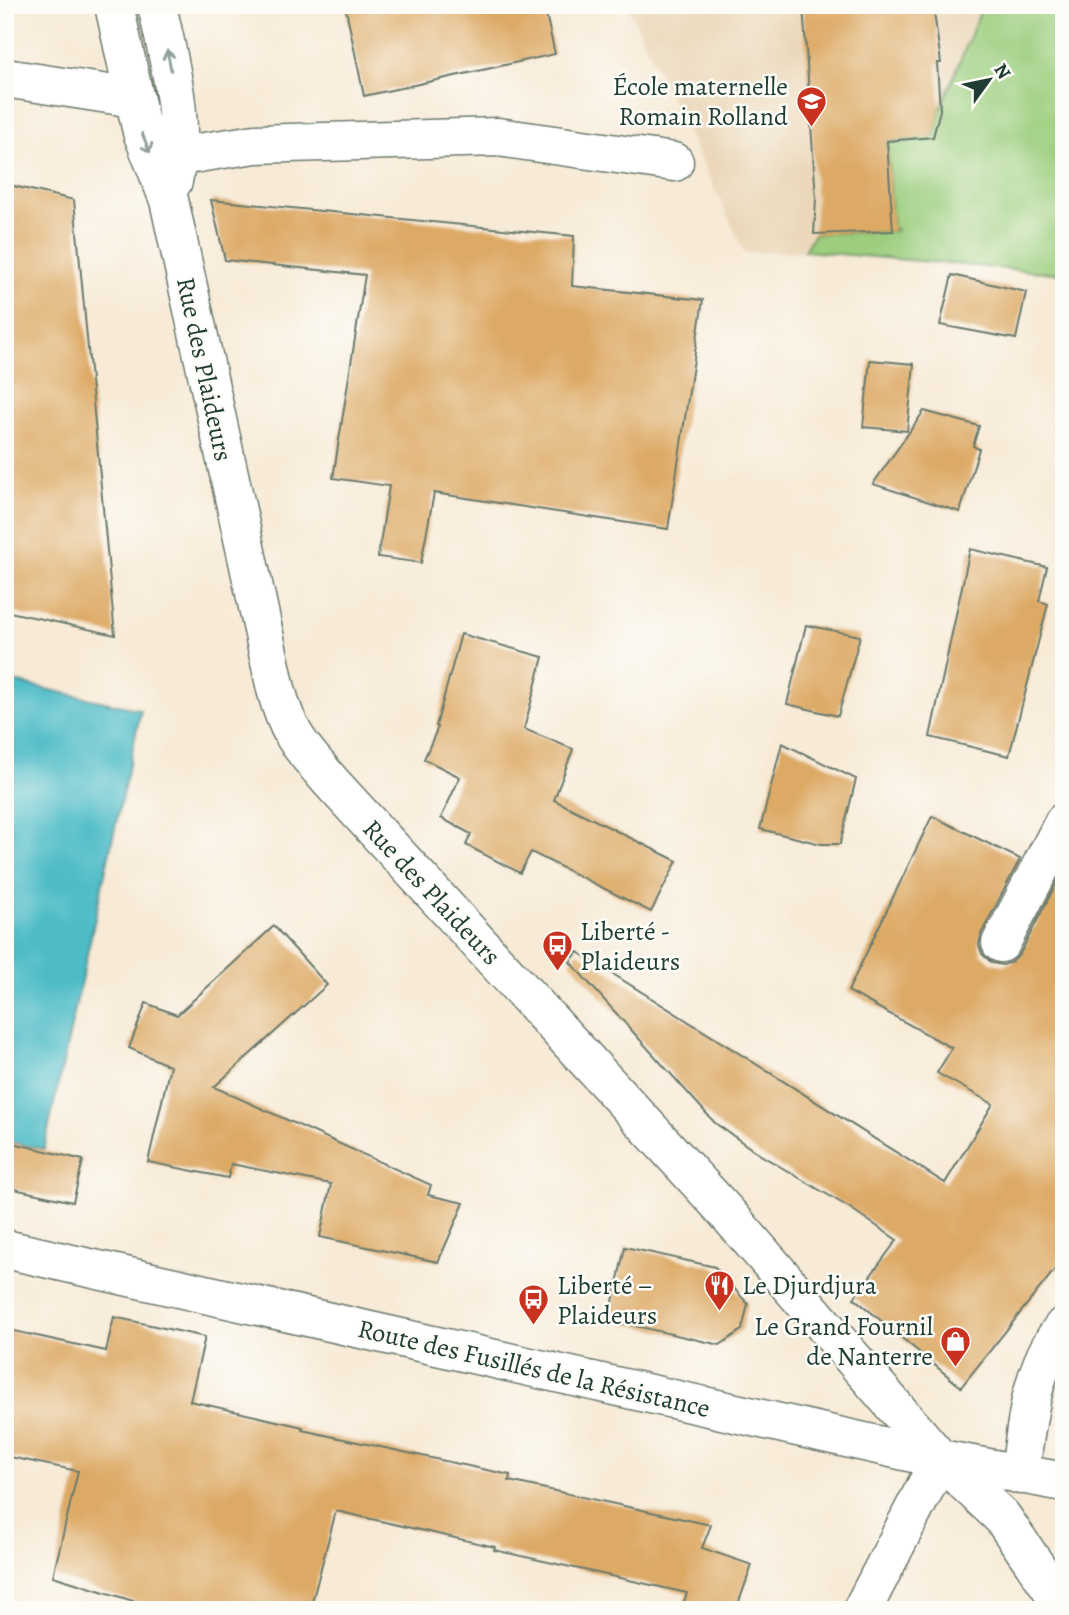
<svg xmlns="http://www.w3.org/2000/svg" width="1069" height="1615" viewBox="0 0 1069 1615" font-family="Alegreya,serif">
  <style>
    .built { fill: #ebd8ba }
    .green { fill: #9cce7e; stroke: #5e8659; stroke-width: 2 }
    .water { fill: #4ebcc7; stroke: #367c7e; stroke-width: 2 }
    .building { fill: #da6 }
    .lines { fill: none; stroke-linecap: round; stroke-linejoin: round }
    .minor-casing { stroke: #6b7a6d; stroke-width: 41 }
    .major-casing { stroke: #6b7a6d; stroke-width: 41 }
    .minor { stroke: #fff; stroke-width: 38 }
    .major { stroke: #fff; stroke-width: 38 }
    .oneway { stroke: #8f9e9a }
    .labels { text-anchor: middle; stroke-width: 5; stroke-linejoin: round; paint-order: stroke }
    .poi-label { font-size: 26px; fill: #1f3d34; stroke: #fdfcf7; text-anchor: start }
    .street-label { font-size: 26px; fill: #1f3d34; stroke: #fdfcf7 }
  </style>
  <rect width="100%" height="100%" fill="#fdfcf7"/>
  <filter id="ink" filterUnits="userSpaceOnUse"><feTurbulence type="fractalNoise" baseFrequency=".0143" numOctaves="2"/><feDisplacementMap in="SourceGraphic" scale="14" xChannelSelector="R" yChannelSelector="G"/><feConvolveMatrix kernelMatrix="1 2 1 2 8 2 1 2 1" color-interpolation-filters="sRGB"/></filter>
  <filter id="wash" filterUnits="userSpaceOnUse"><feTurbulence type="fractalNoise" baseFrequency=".00686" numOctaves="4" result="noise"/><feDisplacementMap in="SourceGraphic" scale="28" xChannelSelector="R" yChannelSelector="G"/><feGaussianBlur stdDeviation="1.57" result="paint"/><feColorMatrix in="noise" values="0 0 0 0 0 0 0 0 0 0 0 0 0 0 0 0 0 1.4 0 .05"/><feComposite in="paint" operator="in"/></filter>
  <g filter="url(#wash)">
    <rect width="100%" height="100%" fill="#f7ead6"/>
    <path class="built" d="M627,5H983L940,110L933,137L887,141L893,228H896L897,231L814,234L804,251L745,253Z"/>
    <path class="green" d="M983,5H1064V274L804,251L814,234L897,231L896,228L893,229L887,141L933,137L940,110Z"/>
    <path class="water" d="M5,680L141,710L44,1149L5,1141Z"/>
    <g id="blocks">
      <path class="building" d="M345,5H544L555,54L364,96Z
        M803,5H933L941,63H937L940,110L933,137L887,141L893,231L814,234L816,199Z
        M5,184L74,200L115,635L5,611Z
        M211,200L574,236L572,286L703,300L668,529L434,493L421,563L378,557L389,486L333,478L365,275L225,260Z
        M952,275L1026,292L1016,339L940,325Z
        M870,360L914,364L907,431L863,427Z
        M924,411L979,426L973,446L979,449L960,512L873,484Z
        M970,549L1047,567L1039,601L1048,604L1009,756L930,737Z
        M806,625L860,636L838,716L787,704Z
        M461,634L543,657L524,729L573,749L554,800L677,861L651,912L531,852L520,873L466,845L471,834L441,818L460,777L424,759L438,727L436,726Z
        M782,743L856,779L840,844H821L760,829Z
        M932,816L1020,859L981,934L979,945L982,954L992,963L1003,965L1012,962L1020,954L1059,878L1064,880V1258L961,1387L854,1298L897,1240L850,1208L759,1154L715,1123L570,962L578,952L945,1183L993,1104L937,1073L952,1048L848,991Z
        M274,926L327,985L214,1087L431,1185L428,1195L464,1203L438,1262L320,1237L331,1184L231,1164L228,1178L148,1162L170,1066L129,1048L146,1003L177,1015Z
        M5,1141L83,1160L73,1202L5,1187Z
        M625,1247L715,1267L748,1304L742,1330L720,1345L609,1320Z
        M114,1317L205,1337L190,1401L303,1427L302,1430L510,1475L509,1481L711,1525L702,1548L752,1565L736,1610H681L687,1593L494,1550L495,1547L336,1511L310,1610H162L53,1576L78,1471L5,1456V1329L106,1351Z"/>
    </g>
  </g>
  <g filter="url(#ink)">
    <use href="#blocks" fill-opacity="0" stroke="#6b7a6d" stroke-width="2"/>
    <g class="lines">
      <defs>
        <path id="minor" d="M114,5L142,132L169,200L276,689C288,735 301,747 331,782L726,1212L940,1459L1002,1517L1064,1607
          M157,5C169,63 187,122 173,181
          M5,78L134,98
          M179,156L255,144L498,137L674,162
          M1001,943L1064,822
          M1020,1475C1026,1424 1031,1367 1064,1326
          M862,1610L940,1459"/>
        <path id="major" d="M5,1249L940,1459L1064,1482"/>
      </defs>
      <use href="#minor" class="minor-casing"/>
      <use href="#major" class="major-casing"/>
      <use href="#minor" class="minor"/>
      <use href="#major" class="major"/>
    </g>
    <defs><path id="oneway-shaft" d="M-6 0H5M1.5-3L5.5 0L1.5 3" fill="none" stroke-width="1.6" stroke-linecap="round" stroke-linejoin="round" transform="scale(1.75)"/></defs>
    <g class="oneway">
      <use href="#oneway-shaft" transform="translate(169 60) rotate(-102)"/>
      <use href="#oneway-shaft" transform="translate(146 143) rotate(68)"/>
    </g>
  </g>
  <defs>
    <symbol id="school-pin" viewBox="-11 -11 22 30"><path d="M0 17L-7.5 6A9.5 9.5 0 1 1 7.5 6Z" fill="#c8321e" stroke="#fdfcf7"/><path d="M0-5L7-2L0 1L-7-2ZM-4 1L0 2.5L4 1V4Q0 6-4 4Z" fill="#fff"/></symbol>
    <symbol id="bus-pin" viewBox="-11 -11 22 30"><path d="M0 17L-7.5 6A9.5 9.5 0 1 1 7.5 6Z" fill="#c8321e" stroke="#fdfcf7"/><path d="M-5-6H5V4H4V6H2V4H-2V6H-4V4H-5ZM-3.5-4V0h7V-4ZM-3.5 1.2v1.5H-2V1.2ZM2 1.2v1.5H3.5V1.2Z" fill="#fff"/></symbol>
    <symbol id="restaurant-pin" viewBox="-11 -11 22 30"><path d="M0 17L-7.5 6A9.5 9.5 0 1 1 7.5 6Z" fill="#c8321e" stroke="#fdfcf7"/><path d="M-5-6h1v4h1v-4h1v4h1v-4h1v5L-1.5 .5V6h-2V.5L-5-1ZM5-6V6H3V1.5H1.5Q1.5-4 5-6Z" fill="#fff"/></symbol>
    <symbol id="shop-pin" viewBox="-11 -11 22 30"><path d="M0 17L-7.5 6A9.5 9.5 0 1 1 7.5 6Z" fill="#c8321e" stroke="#fdfcf7"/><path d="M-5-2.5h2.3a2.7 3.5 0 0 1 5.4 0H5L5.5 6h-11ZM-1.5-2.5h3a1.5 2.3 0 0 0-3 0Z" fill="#fff"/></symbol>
  </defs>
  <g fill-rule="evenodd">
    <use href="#school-pin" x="794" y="84" width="35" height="47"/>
    <use href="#bus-pin" x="540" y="928" width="35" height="47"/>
    <use href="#restaurant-pin" x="702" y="1268" width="35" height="47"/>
    <use href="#bus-pin" x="516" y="1282" width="35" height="47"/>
    <use href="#shop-pin" x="938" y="1324" width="35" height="47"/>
  </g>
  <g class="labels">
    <g class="poi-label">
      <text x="788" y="95" text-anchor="end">École maternelle<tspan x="788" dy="30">Romain Rolland</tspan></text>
      <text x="580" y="940">Liberté -<tspan x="580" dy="30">Plaideurs</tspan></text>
      <text x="557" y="1294">Liberté –<tspan x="557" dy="30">Plaideurs</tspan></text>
      <text x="742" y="1294">Le Djurdjura</text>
      <text x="933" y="1335" text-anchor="end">Le Grand Fournil<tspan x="933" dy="30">de Nanterre</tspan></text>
    </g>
    <g class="street-label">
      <text transform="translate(205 369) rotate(78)" y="9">Rue des Plaideurs</text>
      <text transform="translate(432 892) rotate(47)" y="9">Rue des Plaideurs</text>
      <text transform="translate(534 1368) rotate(13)" y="9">Route des Fusillés de la Résistance</text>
    </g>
  </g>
  <rect width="1069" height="1615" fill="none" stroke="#fdfcf7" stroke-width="28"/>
  <g transform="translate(989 80) rotate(57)" stroke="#fdfcf7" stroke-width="5" paint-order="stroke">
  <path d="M0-5L12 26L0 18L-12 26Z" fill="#1f3d34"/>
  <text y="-10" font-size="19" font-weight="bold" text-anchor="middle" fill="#1f3d34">N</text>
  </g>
</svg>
